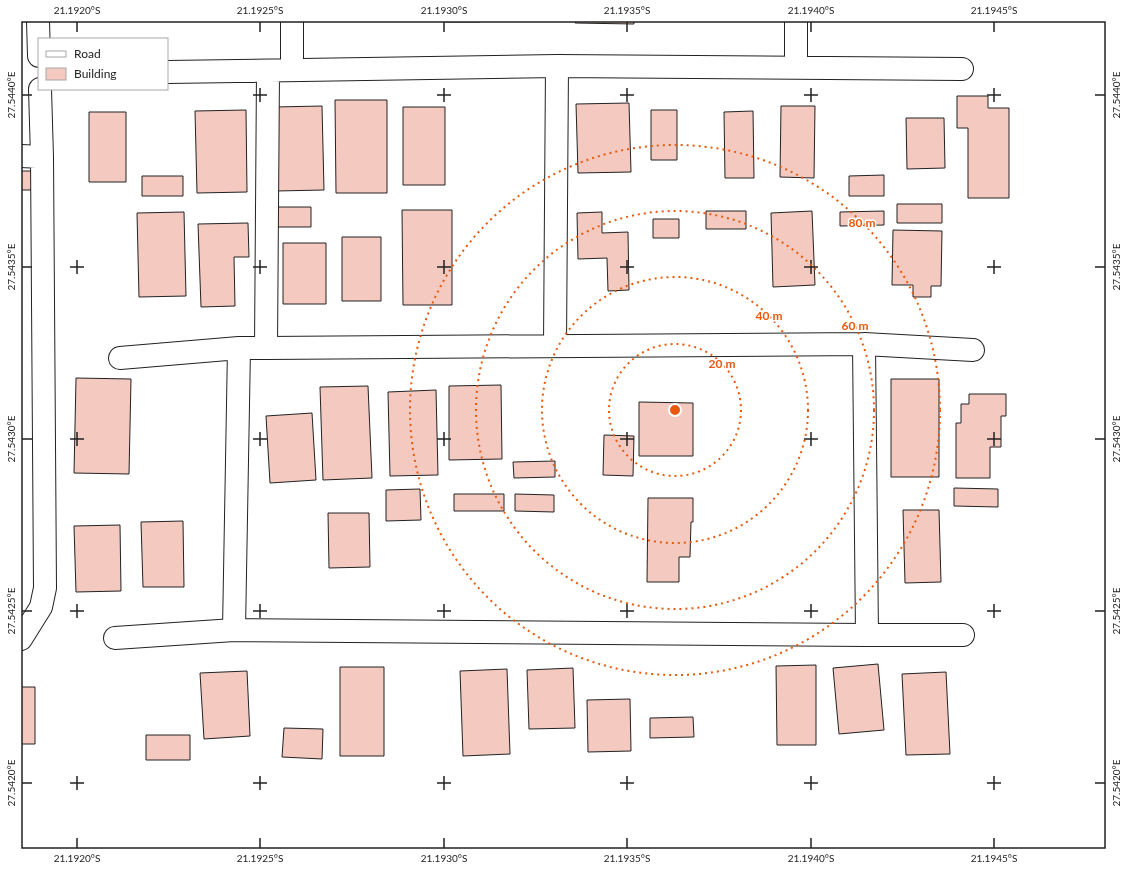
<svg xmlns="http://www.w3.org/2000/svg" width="1127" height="870" viewBox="0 0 1127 870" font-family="Lato,sans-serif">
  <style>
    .building { fill: #f3c9c0; stroke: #222 }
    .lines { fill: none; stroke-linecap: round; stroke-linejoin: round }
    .minor-casing { stroke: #222; stroke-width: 24 }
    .minor { stroke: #fff; stroke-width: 22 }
    .ticks { fill: none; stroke: #222; stroke-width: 1.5 }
    .ring { fill: none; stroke: #e8590c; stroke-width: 2; stroke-dasharray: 2 4 }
    .centre { fill: #e8590c; stroke: #fff; stroke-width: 2 }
    .ring-label { font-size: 12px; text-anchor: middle; font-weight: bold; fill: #e8590c; stroke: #fff; stroke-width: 3; stroke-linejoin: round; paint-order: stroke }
    .neatline { fill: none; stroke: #222; stroke-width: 1.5 }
    .ticks-label { font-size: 10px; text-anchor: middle; fill: #222 }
  </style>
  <rect width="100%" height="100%" fill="#fff"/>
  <path class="building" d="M446,21H480V22H446Z
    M575,21H634V24L575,23Z
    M957,96H988V108H1009V198H968V128H957Z
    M335,100H387V193H336Z
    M629,103L631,172L578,173L576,104Z
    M322,106L324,190L276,191L274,107Z
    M781,106H815L814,178L780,177Z
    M403,107H445V185H403Z
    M246,110L247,192L197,193L195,111Z
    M651,110H677V160H651Z
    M753,111L754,178H725L724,112Z
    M89,112H126V182H89Z
    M906,118H944L945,168L907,169Z
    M21,171H33V190H21Z
    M884,175V196H849V176Z
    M142,176H183V196H142Z
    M897,204H942V223H897Z
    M277,207H311V227H277Z
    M402,210H452V305H403Z
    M706,211H746V229H706Z
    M812,211L815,285L773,287L771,213Z
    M884,211V225L840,226V212Z
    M184,212L186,296L139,297L137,213Z
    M602,212V233L628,232L629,290L608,291L607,258L578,259L577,213Z
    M653,219H679V238H653Z
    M248,223L249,257H234L235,306L201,307L198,224Z
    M893,230L942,231L941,286H931V297H913V285H892Z
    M342,237H381V301H342Z
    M283,243H326V304H283Z
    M76,378L131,379L129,474L74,473Z
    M891,379H939V477H891Z
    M501,385L502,459L449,460V386Z
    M368,386L372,478L323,480L320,387Z
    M436,390L438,475L390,476L388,392Z
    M969,394H1006V416H1001V447H990V478H956V423H961V404H969Z
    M639,402L693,403V456H639Z
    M312,413L316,480L270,483L266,416Z
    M604,435L634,436L633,476L603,475Z
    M555,461V477L514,478L513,462Z
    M954,488L998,489V507L954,506Z
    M420,489L421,520L386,521V490Z
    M454,494H504V511H454Z
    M515,494L554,495V512L515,511Z
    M648,498H693V522H691L690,557H679V582H647Z
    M903,510H939L941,582L905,583Z
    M328,513H369L370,567L329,568Z
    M183,521L184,587H143L141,522Z
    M120,525L121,591L76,592L74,526Z
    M878,664L884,730L839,734L833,668Z
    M816,665V745H777L776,666Z
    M340,667H384V756H340Z
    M573,668L575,728L529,729L527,670Z
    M507,669L510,754L463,756L460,671Z
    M247,671L250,736L204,739L200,673Z
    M946,672L950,754L906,755L902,674Z
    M21,687H35V744H21Z
    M630,699L631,751L588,752L587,700Z
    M693,717L694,737L650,738V718Z
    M284,728L323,729L322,759L282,757Z
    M146,735H190V760H146Z"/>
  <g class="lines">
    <defs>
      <path id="minor" d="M38,21L39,56
        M292,21V70
        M796,67V21
        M167,72L557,66L962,69
        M21,156L42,157
        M864,344L867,635
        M555,345L557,66
        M266,348L268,71
        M120,358L239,348H266L864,344L973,350
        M234,630L239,348
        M115,638L234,630L867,635H963
        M21,639L41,607L45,588L42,157L40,89"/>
    </defs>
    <use href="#minor" class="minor-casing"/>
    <use href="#minor" class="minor"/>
  </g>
  <path class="ticks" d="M77,22V32M260,22V32M444,22V32M627,22V32M811,22V32M994,22V32M260,88V102M444,88V102M627,88V102M811,88V102M994,88V102M22,95H32M253,95H267M437,95H451M620,95H634M804,95H818M987,95H1001M1095,95H1105M77,260V274M260,260V274M444,260V274M627,260V274M811,260V274M994,260V274M22,267H32M70,267H84M253,267H267M437,267H451M620,267H634M804,267H818M987,267H1001M1095,267H1105M77,432V446M260,432V446M444,432V446M627,432V446M811,432V446M994,432V446M22,439H32M70,439H84M253,439H267M437,439H451M620,439H634M804,439H818M987,439H1001M1095,439H1105M77,604V618M260,604V618M444,604V618M627,604V618M811,604V618M994,604V618M22,611H32M70,611H84M253,611H267M437,611H451M620,611H634M804,611H818M987,611H1001M1095,611H1105M77,776V790M260,776V790M444,776V790M627,776V790M811,776V790M994,776V790M22,783H32M70,783H84M253,783H267M437,783H451M620,783H634M804,783H818M987,783H1001M1095,783H1105M77,838V848M260,838V848M444,838V848M627,838V848M811,838V848M994,838V848"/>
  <g class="ring">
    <circle cx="675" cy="410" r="66"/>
    <circle cx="675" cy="410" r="133"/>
    <circle cx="675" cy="410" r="199"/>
    <circle cx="675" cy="410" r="265"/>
  </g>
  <circle cx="675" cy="410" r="6" class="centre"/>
  <g class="ring-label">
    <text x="862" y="227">80 m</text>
    <text x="769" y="320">40 m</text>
    <text x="855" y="330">60 m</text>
    <text x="722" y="368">20 m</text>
  </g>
  <rect width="1127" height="870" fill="none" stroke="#ffffff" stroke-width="44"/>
  <rect x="38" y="38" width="130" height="52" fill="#ffffff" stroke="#a7a7a7"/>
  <rect x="46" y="51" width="20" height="6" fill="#ffffff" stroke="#a7a7a7"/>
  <text x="74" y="58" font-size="12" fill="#222222">Road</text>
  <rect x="46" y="68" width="20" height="12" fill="#f3c9c0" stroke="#a7a7a7"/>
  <text x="74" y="78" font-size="12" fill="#222222">Building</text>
  <rect x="22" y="22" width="1083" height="826" class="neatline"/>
  <g class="ticks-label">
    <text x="77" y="14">21.1920°S</text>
    <text x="260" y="14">21.1925°S</text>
    <text x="444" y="14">21.1930°S</text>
    <text x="627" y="14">21.1935°S</text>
    <text x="811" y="14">21.1940°S</text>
    <text x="994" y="14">21.1945°S</text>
    <text transform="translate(1116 95) rotate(-90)" y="4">27.5440°E</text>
    <text transform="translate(11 95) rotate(-90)" y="4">27.5440°E</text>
    <text transform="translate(1116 267) rotate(-90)" y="4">27.5435°E</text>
    <text transform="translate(11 267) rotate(-90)" y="4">27.5435°E</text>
    <text transform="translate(1116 439) rotate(-90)" y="4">27.5430°E</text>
    <text transform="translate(11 439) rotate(-90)" y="4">27.5430°E</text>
    <text transform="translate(1116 611) rotate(-90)" y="4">27.5425°E</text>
    <text transform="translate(11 611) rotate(-90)" y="4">27.5425°E</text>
    <text transform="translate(1116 783) rotate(-90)" y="4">27.5420°E</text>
    <text transform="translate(11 783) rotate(-90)" y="4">27.5420°E</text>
    <text x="77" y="862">21.1920°S</text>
    <text x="260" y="862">21.1925°S</text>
    <text x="444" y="862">21.1930°S</text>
    <text x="627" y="862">21.1935°S</text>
    <text x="811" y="862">21.1940°S</text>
    <text x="994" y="862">21.1945°S</text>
  </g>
</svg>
